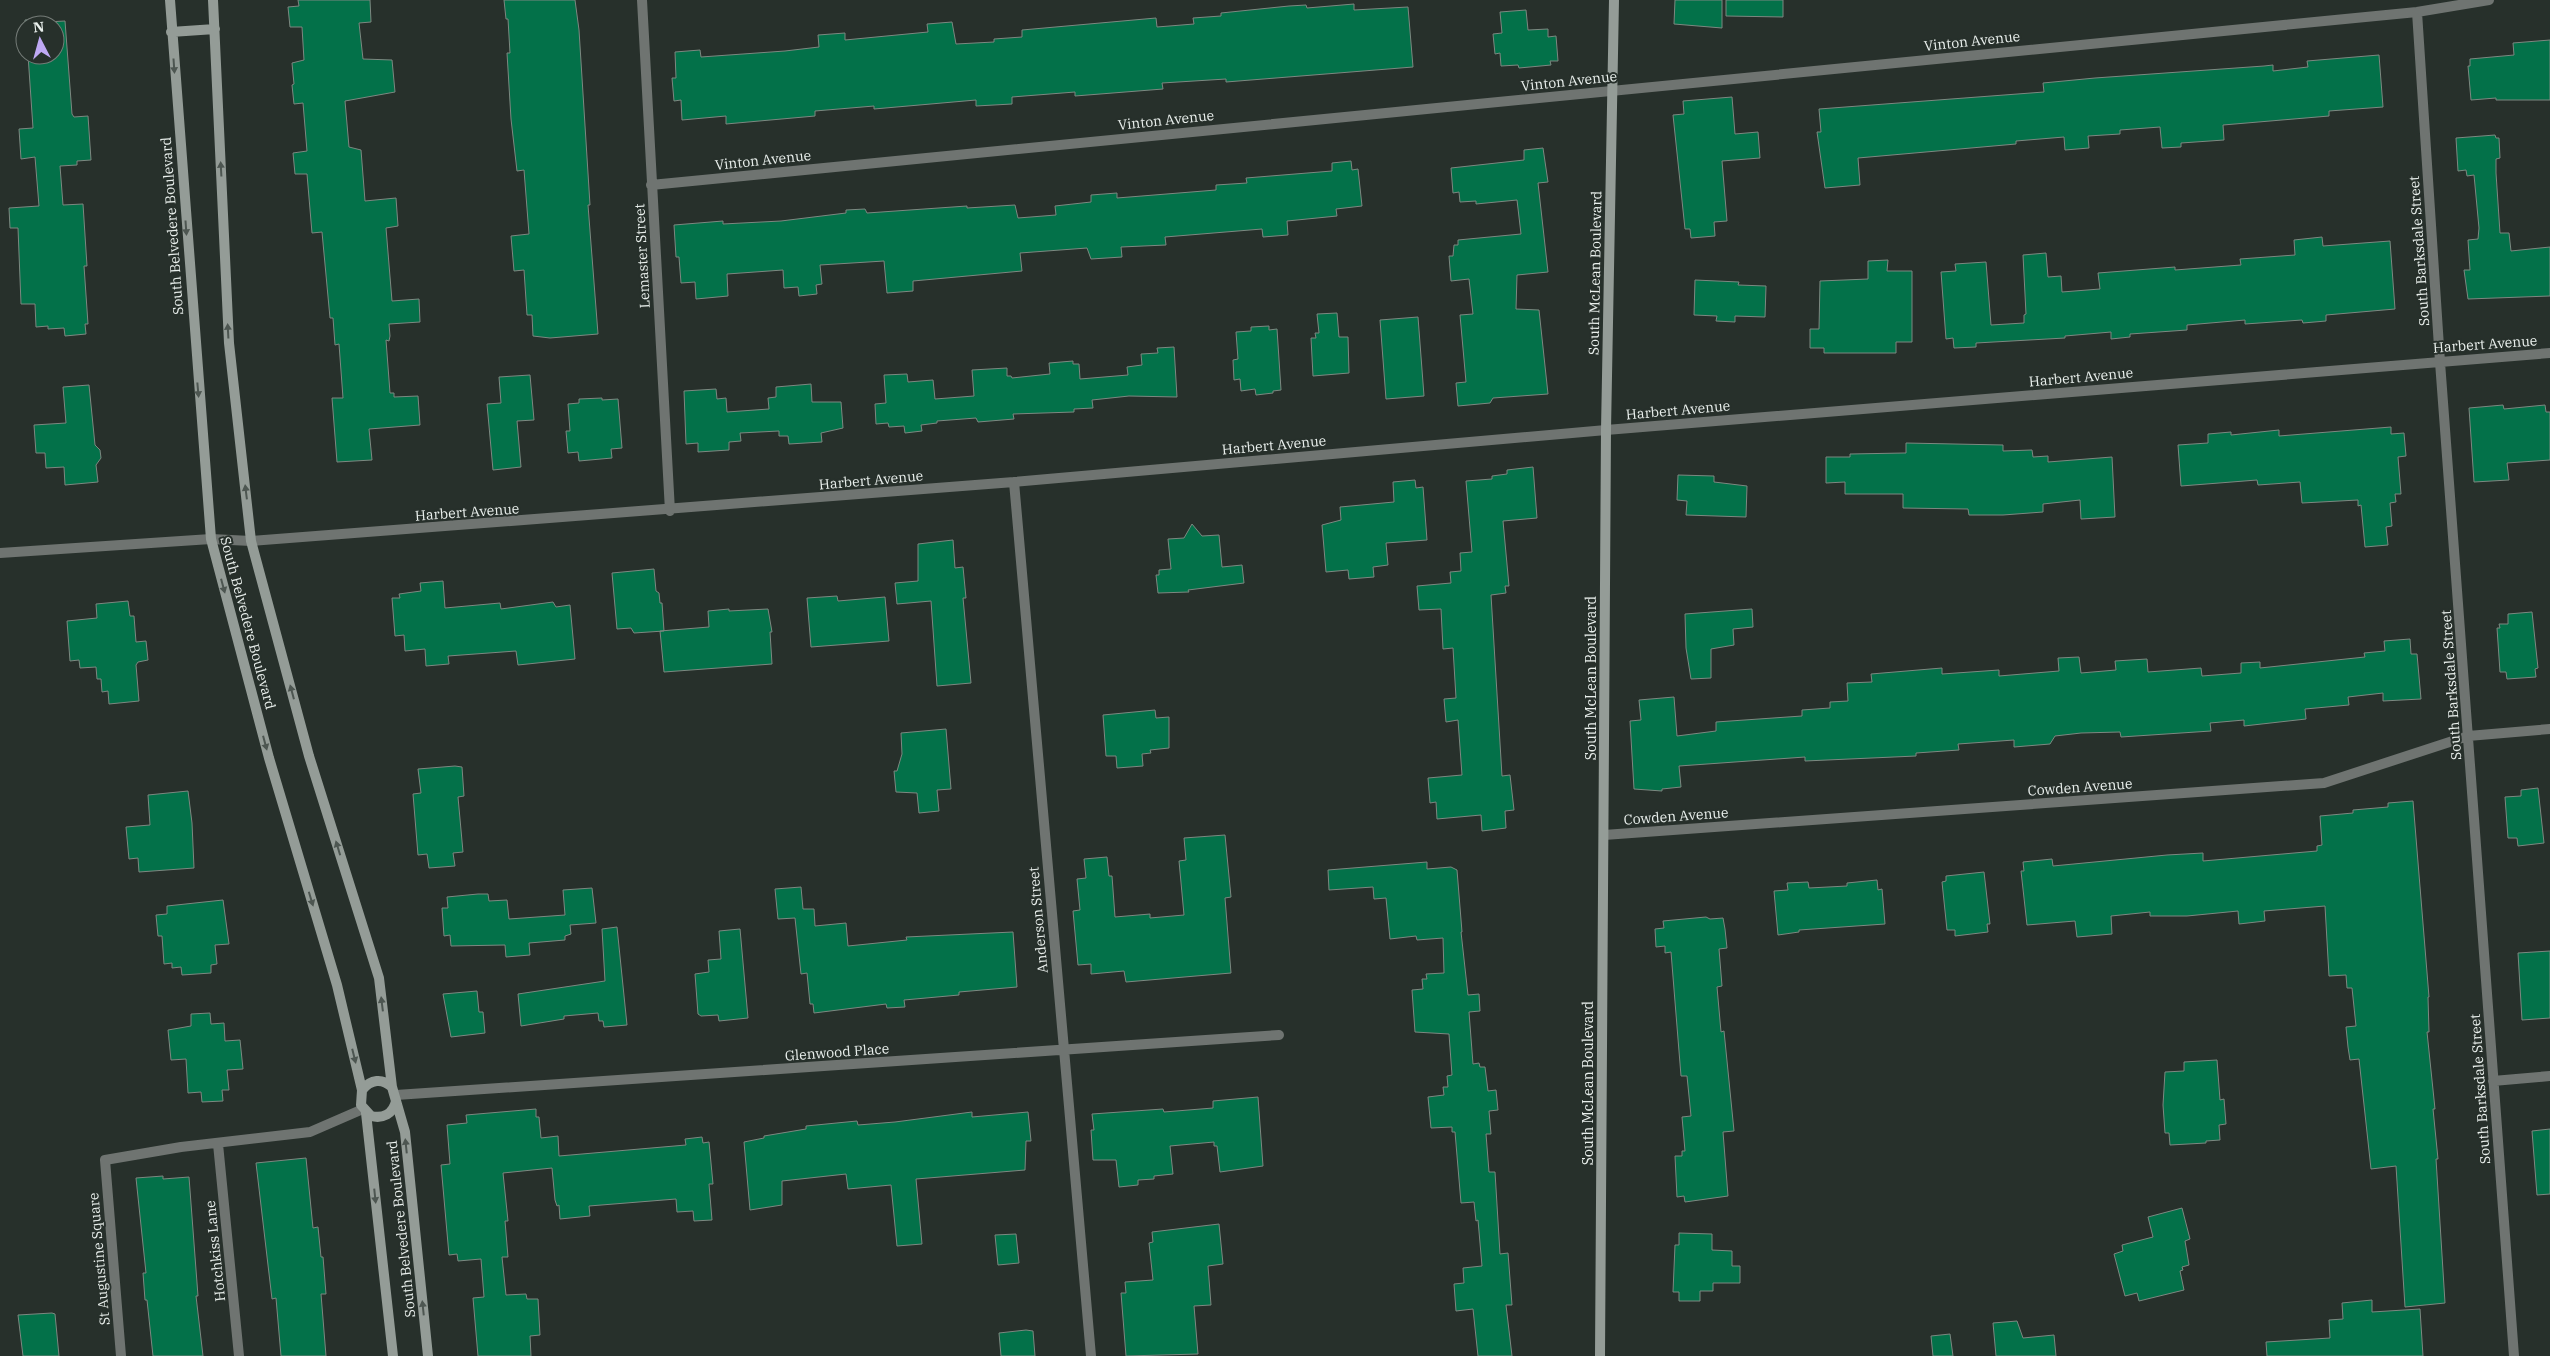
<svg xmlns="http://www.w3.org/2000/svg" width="2550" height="1356" viewBox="0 0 2550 1356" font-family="'IBM Plex Serif',serif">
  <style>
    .building { fill: #037149; stroke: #7d8881 }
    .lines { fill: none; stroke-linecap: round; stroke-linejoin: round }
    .street { stroke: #6f7471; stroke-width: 10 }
    .secondary { stroke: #949c97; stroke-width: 10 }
    .oneway { fill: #4d5651 }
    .labels { text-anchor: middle; stroke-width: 4; stroke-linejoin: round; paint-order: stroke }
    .street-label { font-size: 14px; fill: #e9efec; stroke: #27302b }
  </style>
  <rect width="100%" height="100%" fill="#27302b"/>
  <path class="building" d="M298,0H370L371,22L359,23L363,59L392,60L395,92L345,101L349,147L361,150L365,201L396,198L398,226L386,228L392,301L419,299L420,322L389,324L390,336L389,341L386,340L390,393H394V397L418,396L420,425L369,429L372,460L337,462L332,398H343L339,344L335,345L333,318H330L322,232L312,233L307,174H295L293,153L307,151L303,103L294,104L292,85L294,84L292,63L304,60L302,27H290L288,7L299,6Z
    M504,0H575L579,30L590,205H588L598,334L550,338L533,336L532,315H527L524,270L514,271L511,236L529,234L524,170L517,171L511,119L507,53H510L508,19H506Z
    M1675,0H1722V28L1674,24Z
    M1726,0H1783V17L1726,16Z
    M1354,4V10L1408,7L1413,67L1226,82V79L1162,83L1163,89L1075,96V92L1012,97V104L976,106V100L874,109V106L815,111V116L726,124V116L682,120L681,100L674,101L672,78H676L675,52L700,50L701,57L785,51L819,47L818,35L845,33V40L928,32L927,24L952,22L956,44L994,42V39L1022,37V30L1156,18L1157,27L1194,24L1193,18L1221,16V13L1289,6L1306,5L1307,8Z
    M1526,10L1528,30L1548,29V37L1556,36L1558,61H1550L1551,65L1519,68L1518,65L1501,66L1500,53L1495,54L1493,34L1502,33L1500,12Z
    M46,18V22L65,21L72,114L74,117L88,116L91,160L77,161V165L60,166L63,205L83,204L87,266H84L88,324H85L86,334L65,336L64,328L48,329V326L36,327L35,304H21L18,228H10L9,208L39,206L35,157L21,159L19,129L33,128L28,55H55V25L25,26V20Z
    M2550,40V100H2496V98L2471,100L2468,66H2470V59L2514,55L2513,43Z
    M2379,55L2383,107L2329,111V116L2223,125L2224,140L2181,143V147L2162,148L2160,127L2120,130V134L2088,136L2089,148L2065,150L2064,137L2016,141V144L1858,158L1860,185L1825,188L1817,132H1821L1819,109L2044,92L2043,83L2095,78L2264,66L2273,65V71L2308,67L2307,61Z
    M1732,97L1735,134L1758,132L1760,158L1722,161L1727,221L1714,222L1715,236L1691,238L1690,229H1685L1673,115L1684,114L1683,101Z
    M2495,135L2496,138H2499L2500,158L2496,159V173L2500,233H2509L2511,251L2550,247V296L2468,299L2464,270H2470L2468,240L2478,239L2479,228L2474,175L2467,176L2466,170L2458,171L2456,138Z
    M1543,148L1548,182L1538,183L1548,272L1517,275L1516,309L1539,310L1548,394L1493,398L1490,403L1458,406L1456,383L1466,382L1460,315L1473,314L1469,279L1451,281L1449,256H1453L1454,245H1458V240L1521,234L1517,200L1476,204V201L1460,202L1459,192L1453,193L1451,168L1524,160V150Z
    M1351,161L1352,170L1358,169L1362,206L1336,209L1337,216L1287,221L1288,235L1263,237L1262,229L1165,237L1166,245L1121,247L1122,257L1091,259L1087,248L1020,253L1022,271L913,281V291L887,293L884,261L820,265L822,284L816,285L817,294L799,296L798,287L784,288L783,270L727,274L728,296L696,299L695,282L681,283L679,257H676L674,225L723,221V224L781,221L846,213V210L865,209L867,213L967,206V208L1015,205L1018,218L1056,215L1055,206L1091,202V195L1117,193V198L1216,190V185L1247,183L1246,178L1332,171V163Z
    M2322,237L2323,246L2390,241L2395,309L2326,315V321L2303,323L2302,320L2245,324V320L2187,325V330L2130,334V337L2111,339V332L2065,336V338L1976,343V347L1954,348L1953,338L1946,339L1941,272L1956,271L1955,264L1986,262L1991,325L2024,323V315L2026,314L2023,255L2046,253L2048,277L2061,276L2062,292L2100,289L2098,273L2175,267V270L2241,265L2240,259L2295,255L2294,240Z
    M1888,260L1887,271H1912V342H1896V353H1824V348H1810V329H1819L1820,281L1868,279V261Z
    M1695,280L1739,282L1738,285L1766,286L1765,317L1735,316V322L1716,321L1717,316L1694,315Z
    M1337,313L1339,337H1348L1349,373L1313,376L1311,338H1316L1315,333H1319L1317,314Z
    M1418,317L1424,396L1386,399L1380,320Z
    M1269,326V330L1277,329L1281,390L1273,391V393L1256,395L1255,389L1241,391L1240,379L1234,380L1233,360L1238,359L1236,332L1251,331V327Z
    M1174,347L1177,397L1129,396L1092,400L1093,408L1074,409V412L1013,414L1014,419L978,422L976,418L937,421V423L921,425L922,431L905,433L904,426L889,427L888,423L876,424L875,404L886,403L884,375L907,374L908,382L933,380L935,399L974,396L972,370L1007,368V376H1011L1012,378L1050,374L1049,363L1073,361V364H1079L1080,379L1128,375L1127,367L1142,365L1141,354L1158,353L1157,348Z
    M530,375L534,420L517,421L521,467L493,470L487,404L501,403L499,377Z
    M811,384L812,402H841L843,428L821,433L822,442L789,444L788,436H779V431L740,433L741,441L729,442V450L698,452V443L686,444L684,391L716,389L717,399L726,398L727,412L769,409L768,398L776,397V387Z
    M89,385L95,445L100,450L101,458L96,465L98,482L65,485L64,467L46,468L45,453H36L34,425L66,423L63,387Z
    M602,398V400L618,399L622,448L611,449L612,458L579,461L578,452L568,453L566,431H570L568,404L579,403V399Z
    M2503,405L2504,409L2545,405L2546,412H2550V460L2507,463L2509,480L2474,482L2469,408Z
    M2391,427V434L2404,433L2406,456L2398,457L2401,494H2395L2396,502L2390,503L2392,526L2386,527L2388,545L2365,547L2361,505L2358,506V500L2302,503L2300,482L2258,485L2257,480L2181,486L2178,445L2208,443V434L2231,432V435L2279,430V436Z
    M1906,443L2003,445V451L2032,450L2033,457L2048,456V462L2112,457L2115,517L2081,519L2080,500L2043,504V512L2003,515H1969L1968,509L1903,508V494H1845V482L1826,483V457H1850V454L1904,453H1906Z
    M1533,467L1537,518L1503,521L1509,586H1505L1506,593L1491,595L1502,776L1510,775L1514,810L1505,811L1506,828L1482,831L1481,815L1437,819L1436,802L1430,803L1428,778L1462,775L1458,720L1446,722L1444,699L1456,698L1453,648L1443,649L1441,609L1419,610L1417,586L1451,583L1450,572L1461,571L1460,553L1472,552L1466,481L1492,479V476L1507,474V470Z
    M1678,475L1714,476V482L1747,486L1746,517L1686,515L1687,501L1677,500Z
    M1415,480L1416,488L1423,487L1427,540L1386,543L1388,565L1373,567L1374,577L1349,579L1348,570L1326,572L1322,525L1341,520L1340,507L1394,502L1393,482Z
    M1192,524L1202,536L1219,535L1222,567L1242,565L1244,583L1188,590L1189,592L1158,593L1156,575H1159V570L1171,569L1168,539L1184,538Z
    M953,540L955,568L963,567L966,598H963L971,683L937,686L931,601L897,604L895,583L918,581V544Z
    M654,569L656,591L659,593L660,603H662L664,631L634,633L631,628L617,629L612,573Z
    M443,581L445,608L500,603L501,609L553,602L556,607L570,605L575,659L518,665L516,651L448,656L449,664L426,666L425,649L405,651L404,635L395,636L392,598H400L399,594L421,591L420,583Z
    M837,596L838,601L885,597L889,641L811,647L807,598Z
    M128,601L130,616H134L136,642L146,641L148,660L138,662L136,665L139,701L109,704L108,691L102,692L101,679H97L96,667L80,668L79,660L70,661L67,621L97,618L96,604Z
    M729,609V611L768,609L772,632H770L772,664L664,672L660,631L709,627L708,611Z
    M1752,609L1753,627L1733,629L1734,645L1711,649V678L1691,679L1686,648L1685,614Z
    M2532,612L2538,668L2535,669L2536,677L2507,679L2506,672H2500L2497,628H2500L2499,624H2508V614Z
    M2410,639L2411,654H2417L2421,699L2383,701V693L2348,697L2349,705L2305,709L2306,719L2244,726V720L2210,723L2211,731L2121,737L2120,732L2081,733L2055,736L2050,744L2014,747V740L1958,744L1959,750L1916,753V756L1805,761V757L1679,766L1681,787L1662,789V791L1634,789L1630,721L1641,720L1639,700L1674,697L1677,736L1716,731V722L1802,716V710L1830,708V702L1848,701L1847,683L1872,682L1871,674L1942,668V674L1999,670V676L2059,671L2058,658L2079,657L2081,673L2116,670L2115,661L2147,659L2148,672L2201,668L2202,676L2241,673V663L2260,662V668L2365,657L2364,653L2385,651L2384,641Z
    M1155,710L1156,718L1169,717V748L1150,750L1151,753L1142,754L1143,766L1117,768L1116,756H1106L1103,715Z
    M946,729L951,789L937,790L939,811L919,813L917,793L896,792L894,771H897L902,754L901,733Z
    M455,766L462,767L464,796L458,797L463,852L453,853L455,866L429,868L427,854L418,855L413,794L421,793L418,769Z
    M2538,788L2544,843L2518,846L2517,838H2508L2505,797L2521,796V790Z
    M188,791L192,823L194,868L139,872L138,858L129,859L126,827L150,825L148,795Z
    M2413,801L2429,997H2428L2429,1032H2427L2435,1109H2433L2438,1159H2436L2445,1303L2405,1307L2396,1166L2371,1169L2359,1059L2350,1060L2348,1047L2346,1027L2356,1026L2352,988H2347L2346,975L2329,976L2325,906L2264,911L2265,921L2239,924L2238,911L2187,916H2150V912L2111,916L2112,934L2077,937L2075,921L2027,925L2021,871H2024L2023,862L2052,859L2053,866L2167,855L2203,853V861L2317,851V846L2322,845L2320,816L2353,813V810L2388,807V803Z
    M1225,835L1231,897L1225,898L1231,973L1126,982L1124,971L1091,974V964L1078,965L1073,911L1080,910L1077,879L1086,878L1084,859L1107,857L1109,876H1112L1115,917L1150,914V918L1184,915L1179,861L1186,860L1184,838Z
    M1427,862V869L1451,867L1457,870L1462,932H1461L1468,995L1479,994L1480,1011L1469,1012L1473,1064L1479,1063L1480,1067H1485L1488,1091L1496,1090L1498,1110L1489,1111L1491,1134H1486L1489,1172H1495L1500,1254L1508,1253L1512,1305H1506L1512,1356H1478L1473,1309L1456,1311L1454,1284L1464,1283L1463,1268L1482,1266L1478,1220L1476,1221L1474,1202L1461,1203L1455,1132H1452V1127L1431,1128L1428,1097L1444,1095L1443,1087H1448L1447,1076L1452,1075L1449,1034L1415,1032L1412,990L1423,989L1422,979H1427L1426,974L1444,973L1443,938L1417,940L1416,936L1390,939L1386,898L1374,899L1373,887L1329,890L1328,870Z
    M1984,872L1990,924H1987L1988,932L1955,936V930H1947L1942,882L1946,881V876Z
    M1877,880L1878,890L1882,889L1885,924L1799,930V932L1778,935L1774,891L1788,890L1787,883L1808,882L1809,888L1847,886V883Z
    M801,887L803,909H814L815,926L846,923L848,946L907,940L906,937L1013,932L1017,987L959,992V995L904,1000L905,1007L887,1008L886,1004L814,1013L813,1004H810L807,973L801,974L795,918L778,919L775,889Z
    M592,888L596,923L570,925L571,934L565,936V940L529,943L530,955L506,957L505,945L451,946L450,935L444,936L442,908H448L447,897L478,894H488L489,901L507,900L509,919L565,915L563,890Z
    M223,900L229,944L215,945L217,964L211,965V973L182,975L181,967L172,968V963L164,964L162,936H158L156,915L167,914V906Z
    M1706,917L1710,919L1723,918L1725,929L1727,948L1719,949L1722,986L1717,987L1721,1032L1724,1031L1734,1131L1723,1132L1728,1196L1685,1202L1684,1196L1677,1197L1675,1156H1682V1151H1685L1682,1117L1691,1116L1687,1076H1681L1671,952L1665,953V946L1656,947L1655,929L1664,928L1663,921Z
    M617,927L627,1025L604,1027L603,1021H599L598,1013L564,1016V1019L521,1026L518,994L605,981L602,929Z
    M740,929L748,1018L719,1021L718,1015L701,1016L698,1014L695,974L709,972L708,960L721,959L719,931Z
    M2550,951V1018L2522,1020L2518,953Z
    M477,991L479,1012H483L485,1033L451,1037L443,994Z
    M210,1013L211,1024L224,1023L225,1041L240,1040L243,1069L227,1070L229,1090H222L223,1101L202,1102L201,1092L188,1093L186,1059L171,1060L168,1030L191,1026V1014Z
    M2217,1060L2220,1100L2224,1099L2226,1124L2219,1125L2220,1140L2206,1141V1143L2170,1145L2169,1133H2165L2163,1105L2165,1072L2184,1071V1062Z
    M1258,1097L1263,1166L1220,1172L1217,1146H1214V1142L1170,1146L1173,1174L1154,1176V1179L1138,1180V1185L1119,1187L1116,1160H1093L1091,1130H1094L1092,1114L1163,1109L1164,1112L1213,1108V1101Z
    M536,1109V1117H539L541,1138L558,1136L559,1156L686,1145L685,1139L702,1137L703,1143L709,1142L713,1184H709L712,1220L694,1221L693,1211L677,1212L676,1199L589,1206L590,1216L560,1219L559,1205L557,1206L555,1200L552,1168L503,1173L508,1221H505L508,1257H502L506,1295L526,1294L527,1299H538L540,1335L530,1336L531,1356H478L473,1298L484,1297L481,1259L458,1261L457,1254L449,1255L441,1165L450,1164L447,1125L467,1123L466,1115Z
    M972,1112V1117L1028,1112L1031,1141H1026L1025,1170L916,1179L922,1244L897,1246L891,1185L848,1189L846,1174L782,1181V1205L750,1210L744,1142L764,1138V1136L806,1129V1126L857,1121L858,1125L895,1122Z
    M2550,1129V1194L2537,1195L2532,1131Z
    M306,1158L313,1228L318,1227L321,1257H323L326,1294H321L326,1356H281L276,1298L272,1299L256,1163Z
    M163,1176V1179L189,1177L198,1296H196L203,1356H153L147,1300H145L143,1273H146L136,1178Z
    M2182,1208L2190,1239L2185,1241L2189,1265L2182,1267L2183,1270L2180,1271L2184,1290L2139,1301L2137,1293L2125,1296L2114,1254L2123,1251L2122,1245L2153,1237L2148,1217Z
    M1219,1224L1223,1264L1208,1266L1211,1305L1194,1306L1198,1354L1126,1356L1121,1293H1126L1125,1282L1153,1280L1149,1243L1153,1242L1152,1232Z
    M1679,1233L1712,1234V1250L1732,1251V1266H1740V1283H1713V1291H1700V1301H1679V1292H1673L1675,1245H1679Z
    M1016,1234L1019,1263L998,1265L995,1235Z
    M2372,1300V1312L2420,1309L2423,1356H2267L2266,1342L2330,1338L2329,1320L2343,1319L2342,1303Z
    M52,1313L55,1314L59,1356H23L18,1315Z
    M2017,1321L2023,1338L2054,1335L2056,1356H1996L1993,1323Z
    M1026,1330L1033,1331L1035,1356H1001L999,1333Z
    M1950,1334L1953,1356H1933L1931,1336Z"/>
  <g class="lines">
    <path class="street" d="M642,0L670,511
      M2417,12L2440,362L2514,1356
      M651,185L2417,12L2489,0
      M1014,482L1091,1356
      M0,553L211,539L251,541L1014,482L1606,430L2550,353
      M1604,835L2324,783L2468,736L2550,729
      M2493,1081L2550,1076
      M396,1095L1279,1035
      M218,1144L239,1356
      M121,1356L105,1160L181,1147L310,1132L363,1109"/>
    <path class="secondary" d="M170,0L211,539L269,758L337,985L362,1090
      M213,0L229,343L251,541L309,756L379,978L392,1087L405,1132L428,1356
      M171,32L215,29
      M392,1087C382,1078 371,1079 362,1090L361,1105L371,1116C383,1119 393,1114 396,1101
      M366,1113L393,1356
      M1600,1356L1606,430L1614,0"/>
  </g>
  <defs><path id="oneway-solid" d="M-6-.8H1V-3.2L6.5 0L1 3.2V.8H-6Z" transform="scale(1.25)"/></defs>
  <g class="oneway">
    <use href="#oneway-solid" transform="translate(174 66) rotate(86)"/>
    <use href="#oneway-solid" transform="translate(221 169) rotate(-93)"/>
    <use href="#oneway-solid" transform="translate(186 228) rotate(86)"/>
    <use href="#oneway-solid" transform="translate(228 331) rotate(-93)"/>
    <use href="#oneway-solid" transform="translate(198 390) rotate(85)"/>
    <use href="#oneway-solid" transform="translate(246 492) rotate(-97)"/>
    <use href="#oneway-solid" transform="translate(223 586) rotate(75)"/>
    <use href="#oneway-solid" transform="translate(292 692) rotate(-105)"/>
    <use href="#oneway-solid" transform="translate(265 743) rotate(75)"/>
    <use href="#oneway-solid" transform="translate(338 848) rotate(-107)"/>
    <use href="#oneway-solid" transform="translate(311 899) rotate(73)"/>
    <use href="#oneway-solid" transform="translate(382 1004) rotate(-97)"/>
    <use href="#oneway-solid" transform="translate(354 1056) rotate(76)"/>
    <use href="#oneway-solid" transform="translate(406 1146) rotate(-96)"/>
    <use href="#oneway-solid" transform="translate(375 1196) rotate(84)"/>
    <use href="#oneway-solid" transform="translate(423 1308) rotate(-96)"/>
  </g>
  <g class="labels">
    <g class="street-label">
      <text transform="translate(1972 41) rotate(-6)" y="5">Vinton Avenue</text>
      <text transform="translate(1569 81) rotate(-6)" y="5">Vinton Avenue</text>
      <text transform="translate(1166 120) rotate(-6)" y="5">Vinton Avenue</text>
      <text transform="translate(763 160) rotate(-6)" y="5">Vinton Avenue</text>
      <text transform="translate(172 226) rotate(-94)" y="5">South Belvedere Boulevard</text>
      <text transform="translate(2419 251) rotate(-94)" y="5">South Barksdale Street</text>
      <text transform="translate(642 256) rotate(-93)" y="5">Lemaster Street</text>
      <text transform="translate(1595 273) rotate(-89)" y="5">South McLean Boulevard</text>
      <text transform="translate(2485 344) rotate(-4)" y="5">Harbert Avenue</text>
      <text transform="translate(2081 377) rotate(-5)" y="5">Harbert Avenue</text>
      <text transform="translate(1678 410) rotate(-5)" y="5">Harbert Avenue</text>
      <text transform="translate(1274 445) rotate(-5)" y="5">Harbert Avenue</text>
      <text transform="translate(871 480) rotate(-5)" y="5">Harbert Avenue</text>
      <text transform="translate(467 512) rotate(-4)" y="5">Harbert Avenue</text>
      <text transform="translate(248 623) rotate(75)" y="5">South Belvedere Boulevard</text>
      <text transform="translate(1591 678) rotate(-90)" y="5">South McLean Boulevard</text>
      <text transform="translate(2451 685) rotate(-94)" y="5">South Barksdale Street</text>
      <text transform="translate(2080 787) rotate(-4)" y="5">Cowden Avenue</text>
      <text transform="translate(1676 816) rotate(-4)" y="5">Cowden Avenue</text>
      <text transform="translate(1038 920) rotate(-95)" y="5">Anderson Street</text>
      <text transform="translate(837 1052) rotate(-4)" y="5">Glenwood Place</text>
      <text transform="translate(1588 1083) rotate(-90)" y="5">South McLean Boulevard</text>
      <text transform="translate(2480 1089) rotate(-94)" y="5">South Barksdale Street</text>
      <text transform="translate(401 1229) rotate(-96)" y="5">South Belvedere Boulevard</text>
      <text transform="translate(215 1251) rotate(-96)" y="5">Hotchkiss Lane</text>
      <text transform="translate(99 1259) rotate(-95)" y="5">St Augustine Square</text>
    </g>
  </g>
  <g transform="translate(40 40) rotate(354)"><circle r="24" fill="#27302b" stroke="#757c78"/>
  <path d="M0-4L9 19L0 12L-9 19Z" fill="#bfa9f4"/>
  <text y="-8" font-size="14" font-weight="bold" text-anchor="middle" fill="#e9efec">N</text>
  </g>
</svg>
